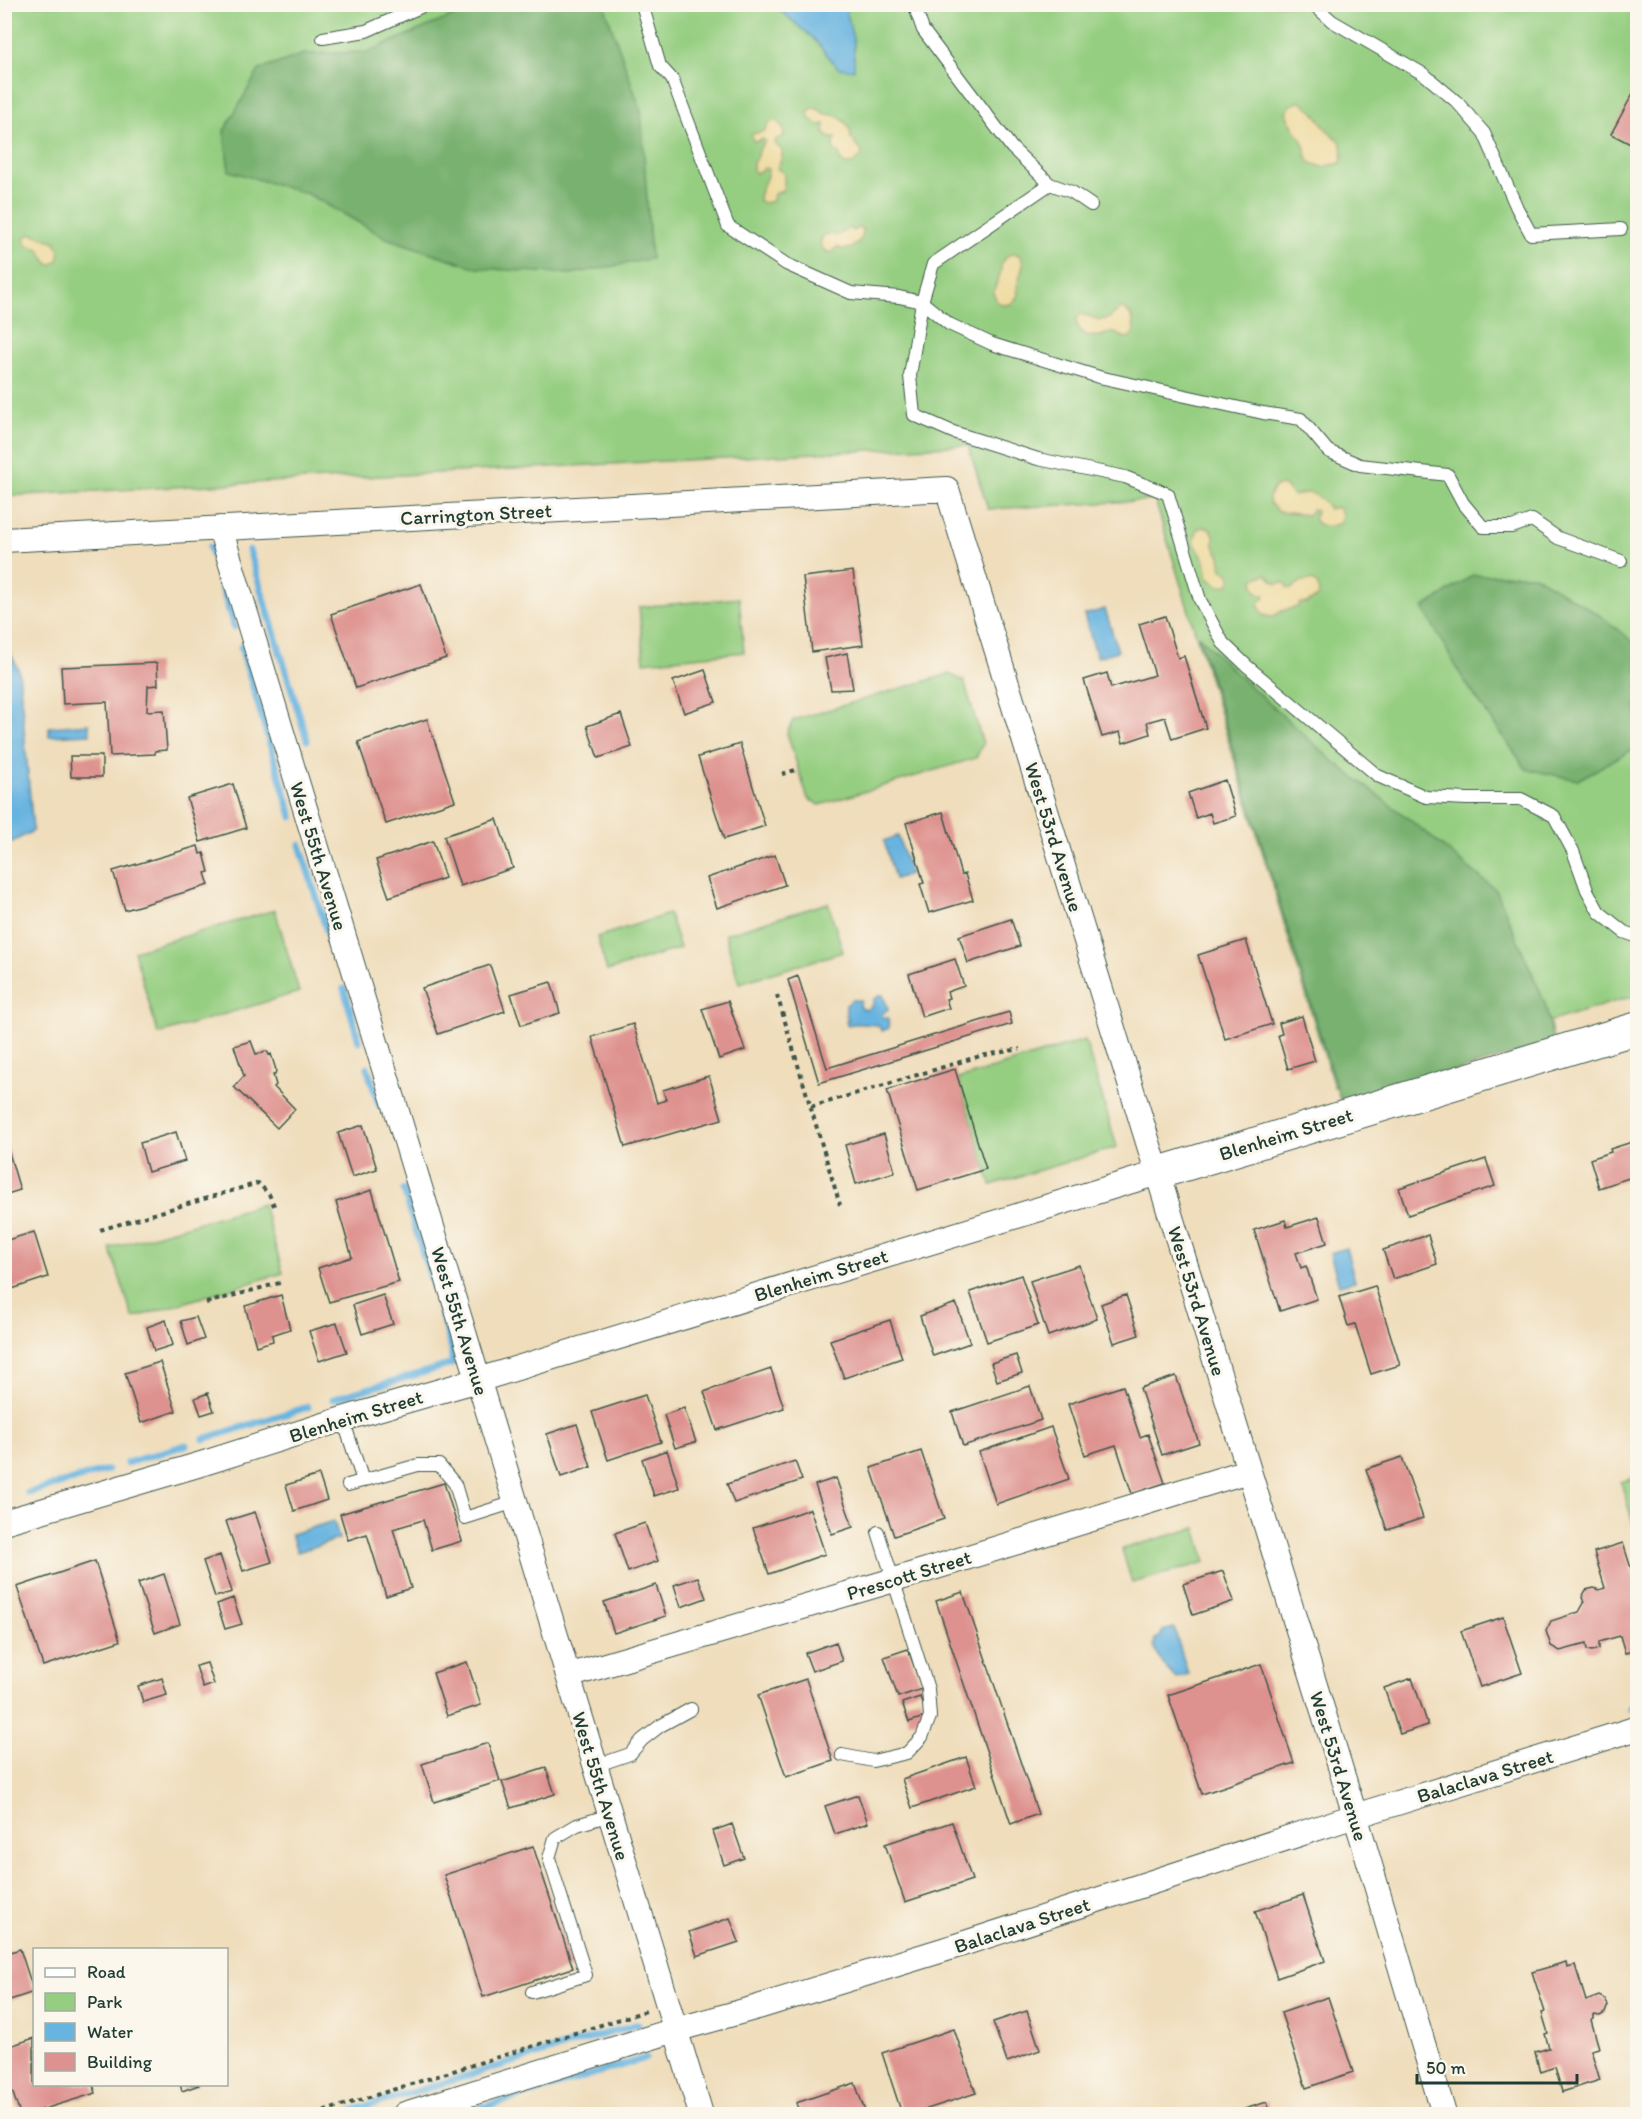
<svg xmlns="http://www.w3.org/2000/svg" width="1642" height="2119" viewBox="0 0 1642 2119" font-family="Itim,sans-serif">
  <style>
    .green { fill: #95ce81; stroke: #5a865a; stroke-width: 1.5 }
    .forest { fill: #78b16f; stroke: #4c7752; stroke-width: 1.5 }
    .sand { fill: #eeda9e; stroke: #868c69; stroke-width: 1.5 }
    .water { fill: #67b4e0; stroke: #43788a; stroke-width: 1.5 }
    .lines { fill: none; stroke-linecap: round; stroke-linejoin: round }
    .stream { stroke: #67b4e0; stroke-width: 7 }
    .building { fill: #de928f }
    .service-casing { stroke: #3e5548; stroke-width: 14 }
    .minor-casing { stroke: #3e5548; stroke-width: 26 }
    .tertiary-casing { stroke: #3e5548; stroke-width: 34 }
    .path { stroke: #3e5548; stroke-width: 4; stroke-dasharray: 4.5 4.5; stroke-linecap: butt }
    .service { stroke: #fff; stroke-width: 12 }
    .minor { stroke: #fff; stroke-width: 24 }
    .tertiary { stroke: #fff; stroke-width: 32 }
    .labels { text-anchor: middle; stroke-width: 6; stroke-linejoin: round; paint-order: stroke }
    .street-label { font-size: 20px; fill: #1f3d34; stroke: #fbf7ec }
  </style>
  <rect width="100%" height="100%" fill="#fbf7ec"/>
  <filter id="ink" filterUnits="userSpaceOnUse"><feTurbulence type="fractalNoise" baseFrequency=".0167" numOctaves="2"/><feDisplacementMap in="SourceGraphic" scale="12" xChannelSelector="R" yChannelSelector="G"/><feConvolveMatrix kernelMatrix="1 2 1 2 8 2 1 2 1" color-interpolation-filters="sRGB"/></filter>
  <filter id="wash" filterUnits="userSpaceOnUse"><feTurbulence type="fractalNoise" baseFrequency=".008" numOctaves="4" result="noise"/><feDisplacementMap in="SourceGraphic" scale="24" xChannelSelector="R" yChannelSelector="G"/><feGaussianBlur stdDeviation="1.35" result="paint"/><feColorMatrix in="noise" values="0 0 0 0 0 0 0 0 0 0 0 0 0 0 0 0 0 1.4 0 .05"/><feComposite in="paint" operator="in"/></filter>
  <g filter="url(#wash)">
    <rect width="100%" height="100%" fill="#efddbb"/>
    <path class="green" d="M5,5H1637V995L1334,1087L1155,500L988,509L968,445L5,496Z
      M739,598L744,652L644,662L639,607Z
      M949,674L964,681L983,744L976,758L820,805L808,799L787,733L793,720Z
      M828,903L843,952L739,983L725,934Z
      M275,910L299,992L158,1034L134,951Z
      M669,914L680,948L607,971L597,937Z
      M1085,1040L1117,1147L991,1185L958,1079Z
      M263,1204L283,1273L133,1318L110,1248Z
      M1637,1477H1638L1637,1537L1621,1482Z
      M1196,1528L1206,1562L1132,1583L1122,1549Z"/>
    <path class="forest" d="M481,4L604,5L641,111L651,259L571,274L477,268L386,238L308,194L229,171L224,131L259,70L304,54L367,52Z
      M1473,575H1534L1601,616L1637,645V747L1578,780L1526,769L1465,682L1423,608Z
      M1198,635L1230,668L1333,761L1409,819L1496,890L1545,1003L1554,1042L1342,1106Z"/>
    <path class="sand" d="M1301,101L1314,112L1327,130L1340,141L1343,151L1341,163L1322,167L1309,162C1306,156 1306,149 1303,143C1298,132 1288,123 1286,112L1291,105Z
      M814,108L820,110L824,114C839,113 851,123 851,139L856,141L854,144C858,147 864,150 861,157L852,164H845L841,161L839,153L834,151L833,146L836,137L830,138L824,133L825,124L819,125L808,117L809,110Z
      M776,120L783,127L784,137L776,139L775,144L782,150V158L777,168L784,174V186L782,191L774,194L773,201L763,203L759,200C759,188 768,181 768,169L765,168L756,173L753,170V162L757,158L760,148L765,141L763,139L756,142L752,139V134L764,131L769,123Z
      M860,227L863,231L862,238L852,248L843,250L838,247L830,253C821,250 817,243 824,235L831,234L837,236L849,228L853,231Z
      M31,233L55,242L60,251L58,261L51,265C43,261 44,256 39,249L26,245L25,238Z
      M1014,253L1021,256L1023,265L1017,287L1018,295L1013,303L1005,305L997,302L993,293L1001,271V263L1007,256Z
      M1121,308C1133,312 1134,322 1134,333L1128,338C1122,338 1120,335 1114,333C1109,332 1105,335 1100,336C1087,338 1077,332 1076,319L1081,314L1100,320L1109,318Z
      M1283,485L1294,496C1309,489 1321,495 1329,509L1334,507L1340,509L1342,515L1340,523C1331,527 1320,529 1314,519L1316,511L1313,509L1308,515L1278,512L1269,502V496L1275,486Z
      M1203,527L1210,528L1214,535V546L1220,556L1222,570L1229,573L1231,577L1228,585L1219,586L1208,578L1205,561L1194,543L1197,529Z
      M1266,574L1277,584L1282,582L1286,584L1287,588L1291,589L1302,581L1312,580C1319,585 1320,589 1318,597L1307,603H1300L1298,607L1282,611L1272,617L1263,615L1258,604L1260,601L1264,599L1265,595L1258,593L1254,586V579Z"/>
    <path class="water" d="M774,5H845L854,43V70L838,68L814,39Z
      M1105,609L1118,651L1097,657L1084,615Z
      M5,645L9,650L19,671L33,831L8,844L4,841Z
      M89,724L90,734L49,736V727Z
      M898,836L910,874L895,879L884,841Z
      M880,995H883L888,1009L882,1014V1017L888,1018L889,1028L882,1031L878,1025C867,1025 858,1022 847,1025L846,1020L849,1019L846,1015V1005L852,1000H861L859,1007L866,1010L873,1005V1000Z
      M1346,1248L1355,1281L1339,1285L1330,1253Z
      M334,1521L339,1539L297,1552L291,1534Z
      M1174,1628L1188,1674L1176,1678L1163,1664L1154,1647L1155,1639L1160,1637L1163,1631Z"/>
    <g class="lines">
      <path class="stream" d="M210,547L234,627
        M249,550L307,740
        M241,647L292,817
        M300,845L336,960
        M344,989L359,1041
        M367,1067L379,1105
        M404,1190L435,1292
        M333,1399L452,1364V1350L439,1305
        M204,1439L308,1407
        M127,1463L186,1445
        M28,1493L107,1470
        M1630,1708L1638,1706
        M341,2114L638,2024
        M461,2114L646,2058"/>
    </g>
    <g id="blocks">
      <path class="building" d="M1638,84V148L1611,134Z
        M853,571L863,645L812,652L803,577Z
        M421,584L446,658L356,688L331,614Z
        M1165,616L1178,658L1184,656L1206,728L1172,739L1165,717L1147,722L1150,734L1123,743L1120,732L1102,737L1084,680L1107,673L1111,688L1155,675L1139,624Z
        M847,653L853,689L831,690L825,658Z
        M157,663L158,685L148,686L147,711L164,710L167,750L155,751V754L110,756L107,702L63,704L61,667Z
        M705,670L716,702L684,713L673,681Z
        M621,714L632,747L598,758L587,726Z
        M427,719L455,801L386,824L358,742Z
        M740,744L765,826L724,839L698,757Z
        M70,756H102V777H71Z
        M1225,780L1236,816L1213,823L1210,813L1196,818L1188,793Z
        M233,784L246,828L200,842L187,798Z
        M943,812L961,875L965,874L973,900L929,913L920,884L924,883L906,823Z
        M497,819L513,868L460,886L444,836Z
        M433,841L445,878L389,897L376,860Z
        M198,846L200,854L204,853L209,872L205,873L209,885L125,910L113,871Z
        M775,855L785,885L717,908L707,878Z
        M1011,919L1020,946L968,963L959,936Z
        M1246,940L1272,1024L1225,1039L1198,955Z
        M955,959L964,986L947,992L949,998L946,999L949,1008L922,1017L909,974Z
        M490,965L505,1011L438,1034L422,988Z
        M798,976L827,1068L1009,1012L1012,1024L819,1083L788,980Z
        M551,982L560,1013L521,1025L511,994Z
        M728,1001L745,1050L719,1059L702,1009Z
        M1302,1016L1315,1061L1288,1069L1278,1035L1282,1034L1279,1023Z
        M633,1024L657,1103L666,1100L663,1090L709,1076L722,1119L625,1147L592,1037Z
        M251,1041L256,1054L267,1051L269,1055L271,1054L276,1070L275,1075H273L276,1085L274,1087L295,1109L277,1128L234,1087L244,1076L234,1046Z
        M955,1069L986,1169L918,1190L887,1090Z
        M363,1125L377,1169L352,1177L338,1133Z
        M176,1132L185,1161L148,1172L140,1143Z
        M884,1134L895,1172L856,1184L845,1145Z
        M1638,1140V1175L1599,1188L1590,1159L1611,1152L1610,1149Z
        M7,1146L20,1190L4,1195V1147Z
        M1486,1159L1495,1186L1408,1215L1399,1188Z
        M372,1190L399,1282L329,1302L318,1268L352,1257L336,1202Z
        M1319,1217L1327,1243L1296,1253L1301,1268L1306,1266L1317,1299L1280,1311L1254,1230L1285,1220L1287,1227Z
        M34,1232L48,1277L9,1290L4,1276V1241Z
        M1428,1235L1437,1264L1393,1279L1383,1250Z
        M1079,1265L1097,1319L1048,1336L1030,1281Z
        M1021,1275L1038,1325L987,1342L970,1292Z
        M1375,1286L1400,1365L1371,1374L1355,1324L1348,1326L1339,1297Z
        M281,1295L290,1329L272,1335L273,1341L256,1346L245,1306Z
        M383,1295L393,1324L362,1334L353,1305Z
        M1126,1295L1139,1335L1114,1343L1101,1304Z
        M956,1303L970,1343L933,1356L920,1316Z
        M196,1317L204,1339L188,1345L181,1321Z
        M166,1320L173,1345L154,1351L147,1327Z
        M890,1320L902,1358L844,1378L830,1340Z
        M337,1323L347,1352L319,1361L309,1331Z
        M1016,1355L1022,1373L997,1381L991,1363Z
        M160,1362L176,1411L141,1423L125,1373Z
        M771,1369L784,1408L717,1430L704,1392Z
        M1176,1376L1199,1443L1162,1455L1140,1388Z
        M1030,1386L1041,1420L963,1446L952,1412Z
        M1123,1386L1140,1437L1148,1434L1165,1483L1132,1494L1116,1445L1085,1455L1068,1404Z
        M208,1393L214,1411L201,1415L195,1398Z
        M645,1395L661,1442L608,1460L592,1412Z
        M684,1408L696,1442L675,1448L664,1415Z
        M577,1424L591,1467L561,1477L547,1434Z
        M1051,1427L1069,1479L996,1504L979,1452Z
        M667,1450L679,1488L654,1496L642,1459Z
        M921,1451L944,1519L894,1536L871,1468Z
        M1402,1457L1423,1518L1387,1530L1366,1469Z
        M795,1461L802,1480L734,1503L727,1484Z
        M319,1475L327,1500L294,1511L286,1485Z
        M836,1478L853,1527L832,1534L815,1485Z
        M444,1483L462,1541L432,1550L423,1520L393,1529L411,1588L386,1596L367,1534L348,1540L340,1514Z
        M810,1509L825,1554L769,1574L753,1528Z
        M255,1512L272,1562L243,1571L226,1521Z
        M645,1523L658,1561L628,1572L615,1533Z
        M1623,1543L1638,1590V1650L1625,1653L1620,1636L1599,1642V1649L1592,1651L1587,1650L1586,1644L1560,1651L1551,1646L1546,1631L1551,1621L1579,1612L1584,1603L1582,1597L1586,1590L1594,1588L1599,1590L1605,1588L1594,1552Z
        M220,1555L232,1592L215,1597L203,1561Z
        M95,1561L120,1641L43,1666L17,1587Z
        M1223,1571L1234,1601L1193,1615L1183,1584Z
        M164,1574L180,1624L155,1633L138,1583Z
        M698,1577L706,1598L681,1607L674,1585Z
        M656,1585L666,1616L614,1633L604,1602Z
        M963,1592L1038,1814L1011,1824L936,1601Z
        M233,1598L242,1624L225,1629L217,1604Z
        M1503,1617L1522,1673L1480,1687L1461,1631Z
        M836,1642L842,1661L812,1671L805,1653Z
        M908,1649L922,1689L898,1697L884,1657Z
        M467,1662L481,1705L447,1716L433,1673Z
        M207,1663L214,1684L203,1688L196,1666Z
        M1261,1664L1294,1763L1202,1794L1168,1695Z
        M162,1678L167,1695L143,1702L138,1686Z
        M1412,1678L1428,1725L1400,1734L1384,1688Z
        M806,1679L833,1761L786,1777L758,1695Z
        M920,1697L927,1716L909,1722L902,1703Z
        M488,1743L500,1781L434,1802L422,1764Z
        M966,1757L976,1786L912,1808L902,1779Z
        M546,1768L555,1794L511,1808L502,1782Z
        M858,1795L868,1823L835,1834L825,1806Z
        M952,1822L972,1880L905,1902L885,1844Z
        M732,1824L744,1858L724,1865L713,1831Z
        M533,1846L573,1968L483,1997L444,1875Z
        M1303,1895L1325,1961L1277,1978L1255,1911Z
        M730,1918L739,1942L697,1956L689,1932Z
        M20,1949L34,1992L4,2002V1954Z
        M1566,1962L1567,1967L1575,1965L1586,2001L1599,1996L1605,1999L1608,2005L1605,2013L1600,2016L1594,2015V2019L1591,2020L1599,2048L1591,2050L1600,2080L1562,2092L1555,2067L1540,2072L1535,2052L1549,2048L1545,2034L1548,2033L1542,2013L1545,2012L1532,1972Z
        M1328,1997L1353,2072L1306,2088L1281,2013Z
        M1027,2011L1040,2050L1007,2062L993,2022Z
        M954,2029L976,2093L912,2114H902L882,2053Z
        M34,2038V2084H93L96,2093L28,2114H20L4,2067V2048Z
        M855,2083L866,2114H800L796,2103Z
        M180,2084H199V2085L182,2091Z
        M1267,2102L1271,2114H1229Z"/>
    </g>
  </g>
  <g filter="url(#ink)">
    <use href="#blocks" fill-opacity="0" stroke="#3e5548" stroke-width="1.5"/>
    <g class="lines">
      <defs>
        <path id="service" d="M642,4L660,66L672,79L728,226L786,264L851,293L899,297L922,302L949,324L992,344L1099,377L1263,413L1301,419L1328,451L1360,465L1448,475L1463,503L1483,527H1512L1532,520L1558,538L1621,561
          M914,4L923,30L1012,148L1050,184L1072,192L1091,205
          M1313,4L1332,21L1425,75L1457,102L1484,133L1517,208L1531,234L1621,229
          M323,38L366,31L427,4
          M1050,184L933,264L922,302L910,376L914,415L953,432L1038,459L1125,477L1168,494L1200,600L1223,643L1247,666L1378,776L1426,797L1467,799H1521L1554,816L1573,851L1587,890L1599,912L1624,932L1638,937
          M343,1419L363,1481
          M348,1485L418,1465H439L455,1484L465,1518L515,1502
          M842,1755L873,1761L907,1753L922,1737L930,1717L928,1689L878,1532
          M595,1766L630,1754L642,1740L660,1726L691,1709
          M532,1992L586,1975L549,1858L555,1838L577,1825L610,1815"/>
        <path id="minor" d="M220,528L701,2114
          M4,540L947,489L1362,1838L1444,2114
          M4,1522L201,1464L343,1419L478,1380L1158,1173
          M568,1676L894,1580L1248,1471
          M405,2114L675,2030L758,2007L956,1946L1355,1816L1638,1728"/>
        <path id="tertiary" d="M1158,1173L1638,1028"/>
      </defs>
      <use href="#service" class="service-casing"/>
      <use href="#minor" class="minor-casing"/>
      <use href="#tertiary" class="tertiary-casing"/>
      <path class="path" d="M782,774L799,769
        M777,995L840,1205
        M811,1107L980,1056L1020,1049
        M100,1230L258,1183L269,1194L275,1208
        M206,1303L283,1282
        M315,2114L646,2011"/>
      <use href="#service" class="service"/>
      <use href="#minor" class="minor"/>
      <use href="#tertiary" class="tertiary"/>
    </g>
  </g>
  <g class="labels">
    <g class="street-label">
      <text transform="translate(476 514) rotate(-3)" y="7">Carrington Street</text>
      <text transform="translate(1054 837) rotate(73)" y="7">West 53rd Avenue</text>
      <text transform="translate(319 856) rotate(73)" y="7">West 55th Avenue</text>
      <text transform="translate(1286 1134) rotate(-17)" y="7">Blenheim Street</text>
      <text transform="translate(821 1275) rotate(-17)" y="7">Blenheim Street</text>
      <text transform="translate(1197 1301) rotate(73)" y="7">West 53rd Avenue</text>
      <text transform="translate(460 1321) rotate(73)" y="7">West 55th Avenue</text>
      <text transform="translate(356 1416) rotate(-17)" y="7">Blenheim Street</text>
      <text transform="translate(909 1575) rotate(-17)" y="7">Prescott Street</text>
      <text transform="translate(1339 1766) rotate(73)" y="7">West 53rd Avenue</text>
      <text transform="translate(1485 1776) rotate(-17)" y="7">Balaclava Street</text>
      <text transform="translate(601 1786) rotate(73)" y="7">West 55th Avenue</text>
      <text transform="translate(1022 1925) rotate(-18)" y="7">Balaclava Street</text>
    </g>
  </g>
  <rect width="1642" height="2119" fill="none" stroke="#fbf7ec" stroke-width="24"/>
  <rect x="33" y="1948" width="195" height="138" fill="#fbf7ec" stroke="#a3ada2" stroke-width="1.5"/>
  <rect x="45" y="1968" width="30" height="9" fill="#ffffff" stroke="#a3ada2" stroke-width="1.5"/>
  <text x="87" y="1978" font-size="18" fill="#1f3d34">Road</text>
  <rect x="45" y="1993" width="30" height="18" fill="#95ce81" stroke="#a3ada2" stroke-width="1.5"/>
  <text x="87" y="2008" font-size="18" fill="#1f3d34">Park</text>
  <rect x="45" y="2023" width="30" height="18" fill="#67b4e0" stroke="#a3ada2" stroke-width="1.5"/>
  <text x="87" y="2038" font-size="18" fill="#1f3d34">Water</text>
  <rect x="45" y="2053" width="30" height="18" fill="#de928f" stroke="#a3ada2" stroke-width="1.5"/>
  <text x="87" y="2068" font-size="18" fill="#1f3d34">Building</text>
  <path d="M1417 2074v9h160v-9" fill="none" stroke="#1f3d34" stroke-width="3"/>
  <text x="1426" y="2074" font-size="18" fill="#1f3d34" stroke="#fbf7ec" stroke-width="4.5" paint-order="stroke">50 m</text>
</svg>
